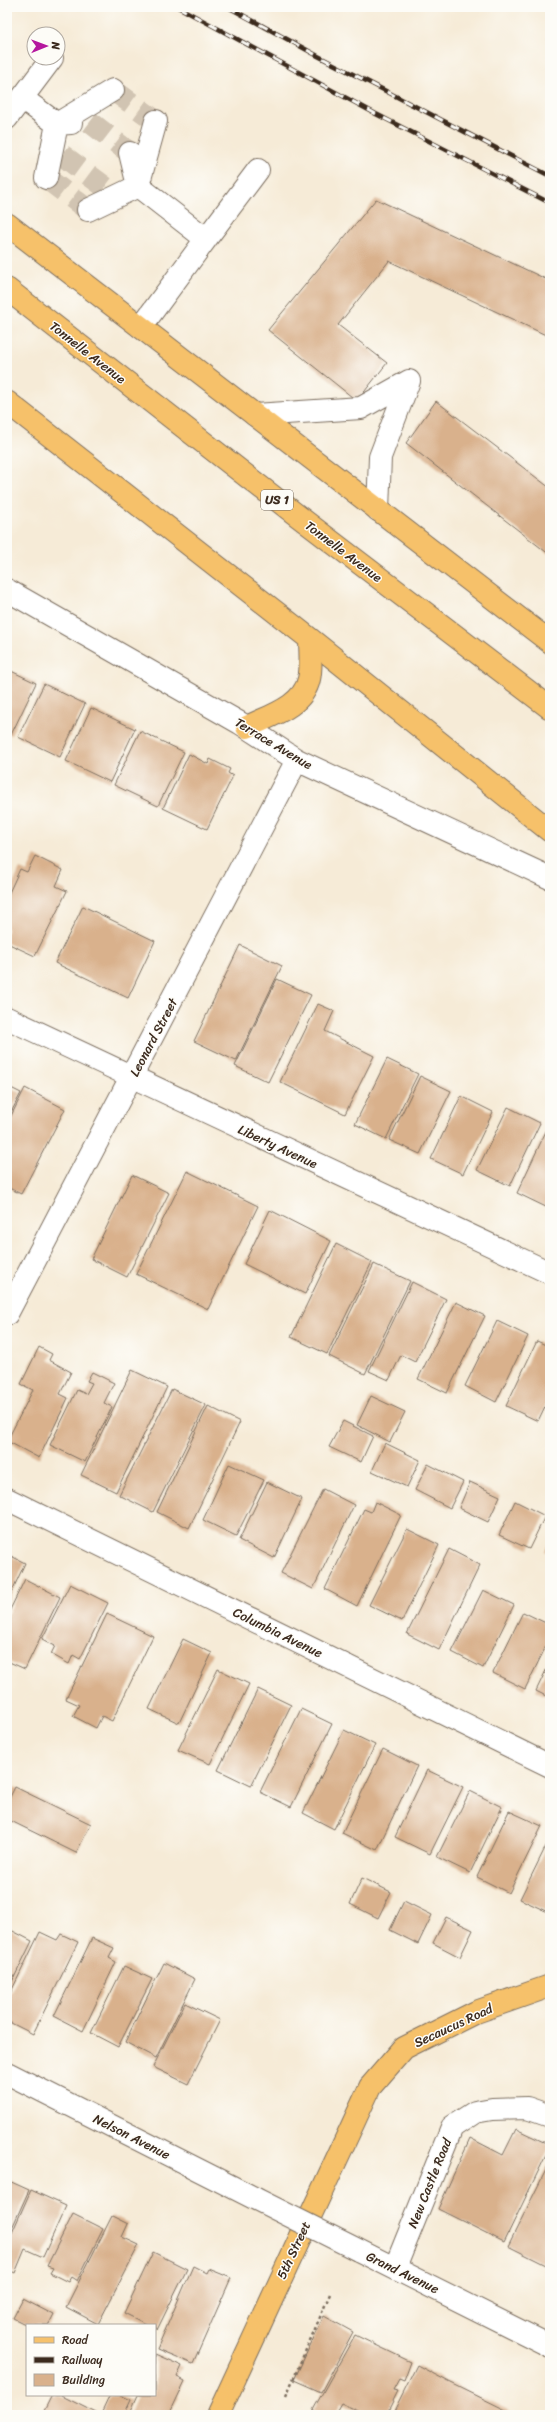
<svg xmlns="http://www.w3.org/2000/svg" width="557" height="2422" viewBox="0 0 557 2422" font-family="Sriracha,sans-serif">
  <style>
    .building { fill: #d9b18c }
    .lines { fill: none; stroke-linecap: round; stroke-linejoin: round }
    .minor-tunnel { stroke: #d1c4b2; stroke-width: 22; stroke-dasharray: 22 11; stroke-linecap: butt }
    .minor-casing { stroke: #7c6e5f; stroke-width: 24 }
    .major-casing { stroke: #7c6e5f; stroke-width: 24 }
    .highway-casing { stroke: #7c6e5f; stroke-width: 24 }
    .path { stroke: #7c6e5f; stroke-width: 2.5; stroke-dasharray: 3 3; stroke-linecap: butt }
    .minor { stroke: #fff; stroke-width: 22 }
    .major { stroke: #f6c16b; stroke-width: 22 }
    .highway { stroke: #f6c16b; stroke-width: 22 }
    .rail-casing { stroke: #3b2a1e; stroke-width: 4.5 }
    .rail { stroke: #fdfcf7; stroke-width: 3; stroke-dasharray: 9; stroke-linecap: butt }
    .minor-bridge-casing { stroke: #7c6e5f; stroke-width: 24; stroke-linecap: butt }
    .minor-bridge { stroke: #fff; stroke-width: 22 }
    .labels { text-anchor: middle; stroke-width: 3; stroke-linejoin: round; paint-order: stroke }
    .shield { fill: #fdfcf7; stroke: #75695f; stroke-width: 1 }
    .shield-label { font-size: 12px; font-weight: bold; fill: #3b2a1e }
    .street-label { font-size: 13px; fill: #3b2a1e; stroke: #fdfcf7 }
  </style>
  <rect width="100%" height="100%" fill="#fdfcf7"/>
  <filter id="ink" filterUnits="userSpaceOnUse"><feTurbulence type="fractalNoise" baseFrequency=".025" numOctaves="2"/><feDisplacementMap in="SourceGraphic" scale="8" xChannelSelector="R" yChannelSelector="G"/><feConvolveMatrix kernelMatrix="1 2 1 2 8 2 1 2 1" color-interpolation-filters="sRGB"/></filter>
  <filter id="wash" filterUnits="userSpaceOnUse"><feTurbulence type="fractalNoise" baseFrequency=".012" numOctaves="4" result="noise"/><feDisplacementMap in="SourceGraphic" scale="16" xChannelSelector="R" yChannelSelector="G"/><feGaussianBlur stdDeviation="0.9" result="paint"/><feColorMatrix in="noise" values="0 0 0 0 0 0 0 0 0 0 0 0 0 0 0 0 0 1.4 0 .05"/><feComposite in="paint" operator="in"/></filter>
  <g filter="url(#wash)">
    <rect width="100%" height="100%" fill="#f6ebd7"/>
    <g id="blocks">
      <path class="building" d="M376,199L550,281V337L389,261L338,325L387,363L357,401L268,330Z
        M436,401L550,488V555L406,443Z
        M7,669L36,683L11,735L7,733Z
        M44,684L85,704L60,757L18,737Z
        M91,708L135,729L110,782L66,761Z
        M140,731L184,752L158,806L114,785Z
        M189,754L208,764L210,759L230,769L228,773L233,776L207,829L163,808Z
        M35,856L63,870L56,886L67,891L35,956L7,943V897L20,869L27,872Z
        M83,906L155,941L128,998L55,963Z
        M240,945L282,966L236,1061L194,1041Z
        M277,979L311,995L268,1082L235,1066Z
        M318,1004L334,1011L325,1031L374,1056L345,1114L280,1082Z
        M387,1059L418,1074L386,1139L355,1124Z
        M420,1076L451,1091L420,1154L389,1140Z
        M7,1086L21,1093L7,1120Z
        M25,1088L65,1109L21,1194L7,1187V1124Z
        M461,1096L493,1112L463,1174L431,1159Z
        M508,1107L540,1123L510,1186L477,1170Z
        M548,1127L550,1204L548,1208L517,1193Z
        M187,1171L258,1206L208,1309L136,1274Z
        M132,1175L169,1193L127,1277L91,1259Z
        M270,1210L331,1241L305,1294L244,1264Z
        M336,1244L372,1262L327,1354L291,1337Z
        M374,1264L410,1281L365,1374L329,1356Z
        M412,1282L446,1299L415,1362L401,1355L389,1380L369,1371Z
        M456,1302L485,1316L447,1393L418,1379Z
        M497,1321L528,1336L496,1402L465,1386Z
        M537,1341L550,1347V1396L538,1421L506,1406Z
        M39,1347L52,1354L49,1360L71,1372L60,1394L68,1398L39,1458L7,1441L33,1390L21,1384Z
        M132,1370L167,1387L116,1492L81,1475Z
        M92,1372L114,1383L104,1403L112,1407L85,1462L50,1445L77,1390L86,1394L92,1383L87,1381Z
        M172,1389L206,1405L153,1512L119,1495Z
        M371,1396L405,1412L390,1442L357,1425Z
        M208,1406L240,1422L189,1528L157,1512Z
        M343,1421L373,1436L361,1462L329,1447Z
        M385,1443L420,1460L407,1487L372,1471Z
        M229,1464L264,1480L236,1536L203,1520Z
        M428,1464L463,1482L450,1508L415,1490Z
        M267,1482L302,1499L274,1558L239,1540Z
        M470,1482L500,1496L488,1522L459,1508Z
        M323,1489L354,1505L313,1589L281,1573Z
        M515,1501L545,1516L529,1549L499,1535Z
        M375,1502L401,1515L357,1606L325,1589L364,1509L371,1512Z
        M407,1529L439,1545L402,1621L369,1605Z
        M550,1540V1553L545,1551Z
        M449,1549L480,1565L439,1650L407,1634Z
        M7,1554L25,1563L7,1602Z
        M25,1579L60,1597L25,1669L7,1661V1616Z
        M70,1584L108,1603L80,1659L73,1655L69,1664L51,1654L55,1646L42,1639Z
        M483,1590L514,1605L483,1668L452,1652Z
        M523,1612L550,1625V1638L525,1689L493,1673Z
        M107,1614L153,1636L112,1721L102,1716L96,1728L73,1716L79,1705L66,1699Z
        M183,1639L212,1653L179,1723L149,1709Z
        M550,1662V1698L536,1691Z
        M218,1669L249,1684L210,1764L178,1750Z
        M258,1689L291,1705L251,1786L218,1770Z
        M301,1709L332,1724L291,1807L260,1792Z
        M344,1730L375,1745L334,1829L303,1813Z
        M383,1749L417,1766L377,1850L342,1833Z
        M427,1770L463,1787L430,1854L395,1837Z
        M15,1787L91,1824L76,1853L7,1819V1803Z
        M470,1791L502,1807L470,1873L437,1857Z
        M509,1811L542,1826L509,1893L477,1877Z
        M550,1838V1913L520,1899Z
        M362,1878L391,1892L378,1918L350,1904Z
        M404,1901L432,1915L418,1944L390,1930Z
        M446,1917L473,1930L460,1957L433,1943Z
        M7,1928L32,1941L7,1992Z
        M40,1932L57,1940L61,1934L78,1942L33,2034L7,2021V2000Z
        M92,1938L114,1948L109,1958L116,1962L83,2031L54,2016Z
        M164,1963L195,1979L156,2058L125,2042Z
        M124,1966L152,1979L118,2047L91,2033Z
        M185,2003L220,2020L188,2084L153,2067Z
        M516,2129L550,2145V2147L504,2242L438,2209L470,2138L503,2155Z
        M550,2162V2267L508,2246Z
        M7,2180L29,2190L7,2239Z
        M31,2190L66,2206L43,2257L25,2249L15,2273L7,2269V2244Z
        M73,2214L103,2229L77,2281L71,2277L68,2282L50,2273L53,2268L47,2266Z
        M112,2216L128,2224L122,2237L139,2245L98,2324L66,2307Z
        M153,2252L187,2269L157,2330L155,2325H148L124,2313Z
        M193,2266L207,2273L209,2269L231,2278L193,2364L157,2349Z
        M23,2299L54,2315L49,2325H27L13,2318Z
        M324,2316L353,2332L321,2392L294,2380Z
        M355,2335L411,2362L404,2381L399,2379L393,2390L398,2391L386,2415H367L341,2403L334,2415H322L313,2410Z
        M155,2354L182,2366L177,2377L185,2381L169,2415H129L138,2395H155Z
        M417,2365L449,2382L516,2415H392Z
        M52,2395H60L100,2415H42Z
        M110,2395H120L131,2400L124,2415H108L102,2412Z"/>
    </g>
  </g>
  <g filter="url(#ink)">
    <use href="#blocks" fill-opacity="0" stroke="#7c6e5f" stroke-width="1"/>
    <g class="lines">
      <path class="minor-tunnel" d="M113,90L156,121
        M90,122L130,153
        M62,155L105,187
        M46,178L88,210"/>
      <defs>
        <path id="minor" d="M22,98L52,58
          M7,118L22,98L57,124L71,123
          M130,153L138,186L206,239L141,327
          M46,178L57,124L113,90
          M88,210L138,186L156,121
          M206,239L258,170
          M255,415L361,408L409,381
          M378,510L380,457L409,381
          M7,590L240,723L297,760L550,878
          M7,1018L550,1273
          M7,1314L297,760
          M7,1499L550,1766
          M7,2073L256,2199
          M358,2250L550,2346
          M395,2268L452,2127L475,2112L492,2109L527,2108L550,2116"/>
        <path id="major" d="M218,2415L370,2087L404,2048L476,2012L550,1986"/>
        <path id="highway" d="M7,224L550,642
          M7,289L294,513L550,708
          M7,402L310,639L550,831
          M247,727C269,716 303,707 309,679C312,667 310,651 310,639"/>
      </defs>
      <use href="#minor" class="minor-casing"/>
      <use href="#major" class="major-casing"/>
      <use href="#highway" class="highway-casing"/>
      <path class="path" d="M286,2396L330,2294"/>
      <use href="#minor" class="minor"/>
      <use href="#major" class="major"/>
      <use href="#highway" class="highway"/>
      <defs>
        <path id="rail" d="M178,7L376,114L550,203
          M228,7L318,56L550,176"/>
      </defs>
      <use href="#rail" class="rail-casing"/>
      <use href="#rail" class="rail"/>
      <defs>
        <path id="minor-bridge" d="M256,2199L358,2250"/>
      </defs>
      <use href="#minor-bridge" class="minor-bridge-casing"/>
      <use href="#minor-bridge" class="minor-bridge"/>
    </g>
  </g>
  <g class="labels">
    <rect class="shield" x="261" y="490" width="32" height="20" rx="3"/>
    <g class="shield-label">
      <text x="277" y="504">US 1</text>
    </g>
    <g class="street-label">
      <text transform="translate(88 352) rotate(38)" y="5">Tonnelle Avenue</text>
      <text transform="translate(344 551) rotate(37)" y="5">Tonnelle Avenue</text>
      <text transform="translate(274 743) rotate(31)" y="5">Terrace Avenue</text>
      <text transform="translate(153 1037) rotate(-62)" y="5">Leonard Street</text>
      <text transform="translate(278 1146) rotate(25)" y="5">Liberty Avenue</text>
      <text transform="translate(278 1632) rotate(26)" y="5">Columbia Avenue</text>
      <text transform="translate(453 2025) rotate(-25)" y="5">Secaucus Road</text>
      <text transform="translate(132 2136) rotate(27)" y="5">Nelson Avenue</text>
      <text transform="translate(429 2183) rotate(-68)" y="5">New Castle Road</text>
      <text transform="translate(293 2250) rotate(-65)" y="5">5th Street</text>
      <text transform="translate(403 2272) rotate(26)" y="5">Grand Avenue</text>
    </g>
  </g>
  <rect width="557" height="2422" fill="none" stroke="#fdfcf7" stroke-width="24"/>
  <rect x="26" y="2324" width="130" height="72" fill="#fdfcf7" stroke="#afa8a0"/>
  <rect x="34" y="2337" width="20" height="6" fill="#f6c16b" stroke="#afa8a0"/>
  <text x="62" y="2344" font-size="12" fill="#3b2a1e">Road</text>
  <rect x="34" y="2357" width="20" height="6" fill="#3b2a1e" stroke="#afa8a0"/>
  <text x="62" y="2364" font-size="12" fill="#3b2a1e">Railway</text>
  <rect x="34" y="2374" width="20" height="12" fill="#d9b18c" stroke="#afa8a0"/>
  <text x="62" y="2384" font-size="12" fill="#3b2a1e">Building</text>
  <g transform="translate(46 46) rotate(89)"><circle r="19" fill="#fdfcf7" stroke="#afa8a0"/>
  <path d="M0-3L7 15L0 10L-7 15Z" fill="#b5179e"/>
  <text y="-6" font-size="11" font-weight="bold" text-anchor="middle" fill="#3b2a1e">N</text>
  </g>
</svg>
